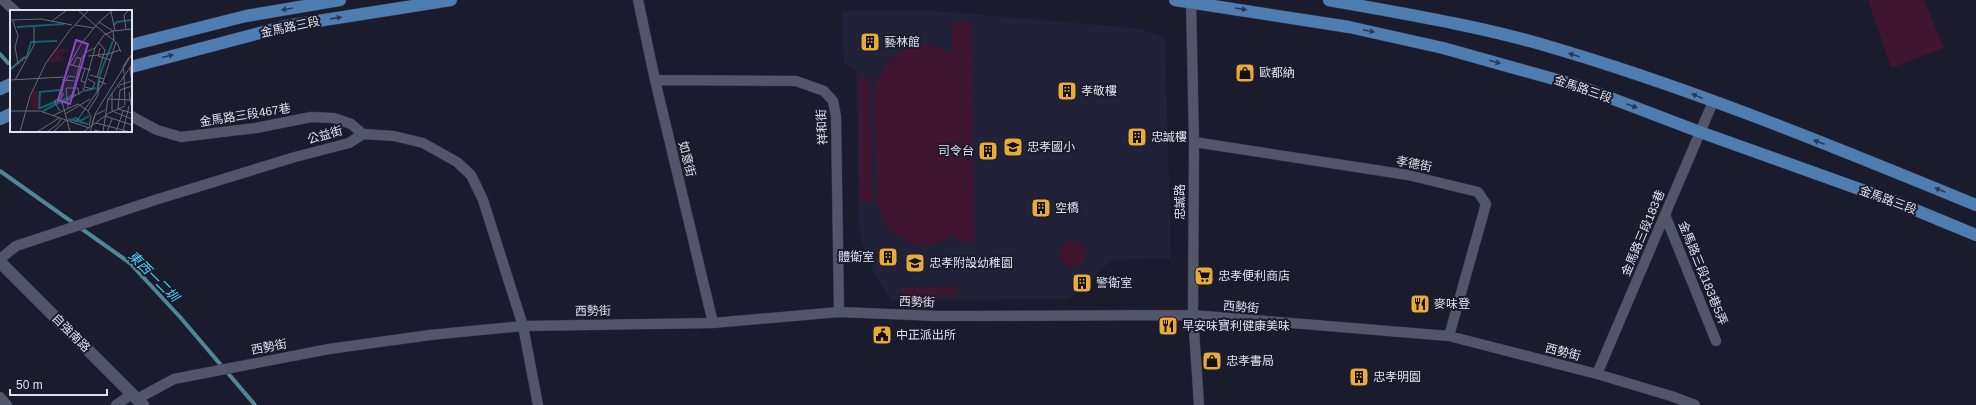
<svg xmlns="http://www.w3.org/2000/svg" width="1976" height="405" viewBox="0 0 1976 405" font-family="Helvetica,'Noto Sans TC',sans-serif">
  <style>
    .built { fill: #212139 }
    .green { fill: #401530 }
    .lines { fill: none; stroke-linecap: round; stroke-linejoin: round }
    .stream { stroke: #508697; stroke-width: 4 }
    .minor-casing { stroke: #363544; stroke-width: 11 }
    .tertiary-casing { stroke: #363544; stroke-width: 13 }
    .primary-casing { stroke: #363544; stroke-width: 13 }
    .minor { stroke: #53556a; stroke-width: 10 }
    .tertiary { stroke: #53556a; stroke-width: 12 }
    .primary { stroke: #4e7db2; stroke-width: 12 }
    .oneway { fill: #2a3854 }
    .labels { text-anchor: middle; stroke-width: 4; stroke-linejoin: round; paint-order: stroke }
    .street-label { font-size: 12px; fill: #dee0ec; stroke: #1a1b2c }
    .poi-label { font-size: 12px; fill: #dee0ec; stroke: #1a1b2c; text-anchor: start }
    .water-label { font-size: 13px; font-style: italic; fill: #50d8fc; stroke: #1a1b2c }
    .inset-river { fill: none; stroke: #136073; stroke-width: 2 }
    .inset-road { fill: none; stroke: #686a79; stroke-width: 1 }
    .view { fill: #8a47c6; fill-opacity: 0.15; stroke: #8a47c6; stroke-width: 2 }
    .inset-edge { fill: none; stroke: #dee0ec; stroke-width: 2 }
  </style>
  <rect width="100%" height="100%" fill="#1a1b2c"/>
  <path class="built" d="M842,11H939L1142,29L1165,38L1171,258L1112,260L1069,299L891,300L874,273L862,243L859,225L856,70L844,64Z"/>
  <path class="green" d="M1868,0H1924L1944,48L1891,68Z
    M952,22H971L975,242H956V234L944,241L929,245L912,244L897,235L884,222L877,202L874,88C888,53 918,31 952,55Z
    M858,78H870L872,202H860Z
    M1060 254a13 13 0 1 1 26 0a13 13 0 1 1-26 0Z
    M958,287V295H902V288Z"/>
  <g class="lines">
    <path class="stream" d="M0,54L8,63
      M0,171L130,263L180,317L255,405"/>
    <defs>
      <path id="minor" d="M3,0L15,11
        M638,0L655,80L713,323
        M1191,0L1194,142L1193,315L1199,405
        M655,80L796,81L824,91L833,101L836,116L839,312
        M131,116L157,130L181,137L256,128L311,117L334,118L351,124L363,134
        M1194,142L1408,175L1478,192L1486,204L1449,336
        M1665,215L1716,341
        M0,259L16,246L155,200L295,157L349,143L363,134L394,136L423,143L457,162L471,175L483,200L523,326L538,405
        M1597,374L1713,102
        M0,397L7,405
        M137,399L174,379L329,349L430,335L523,326L713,323L839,312L938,316L1193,315L1449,336L1597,374L1671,396L1695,405
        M116,405L132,394"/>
      <path id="tertiary" d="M0,262L143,405"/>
      <path id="primary" d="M1175,0L1349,27L1443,48L1579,86L1700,132L1901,204L1976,235
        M1329,0C1399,13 1469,24 1537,43C1687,86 1832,146 1976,205
        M131,45L246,16L340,0
        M131,67L286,26L451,0
        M0,89L11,84
        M0,119L11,114"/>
    </defs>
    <use href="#minor" class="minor-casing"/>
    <use href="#tertiary" class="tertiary-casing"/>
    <use href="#primary" class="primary-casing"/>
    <use href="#minor" class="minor"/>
    <use href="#tertiary" class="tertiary"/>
    <use href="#primary" class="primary"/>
  </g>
  <defs><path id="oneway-solid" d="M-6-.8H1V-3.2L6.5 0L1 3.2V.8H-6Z"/></defs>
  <g class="oneway">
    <use href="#oneway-solid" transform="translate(287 9) rotate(170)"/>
    <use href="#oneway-solid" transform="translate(1241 9) rotate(9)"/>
    <use href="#oneway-solid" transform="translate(336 18) rotate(-9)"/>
    <use href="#oneway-solid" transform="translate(1369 31) rotate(12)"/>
    <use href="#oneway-solid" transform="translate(1574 55) rotate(-163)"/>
    <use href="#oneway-solid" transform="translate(168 56) rotate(-14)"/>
    <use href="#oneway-solid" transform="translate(1495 62) rotate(16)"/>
    <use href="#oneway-solid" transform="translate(1697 96) rotate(-158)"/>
    <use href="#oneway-solid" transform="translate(1632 106) rotate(21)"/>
    <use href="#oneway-solid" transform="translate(1819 142) rotate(-159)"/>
    <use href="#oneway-solid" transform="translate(1940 190) rotate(-158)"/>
  </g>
  <defs>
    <symbol id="building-square" viewBox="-11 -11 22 22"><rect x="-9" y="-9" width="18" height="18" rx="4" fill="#e8ab37" stroke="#1a1b2c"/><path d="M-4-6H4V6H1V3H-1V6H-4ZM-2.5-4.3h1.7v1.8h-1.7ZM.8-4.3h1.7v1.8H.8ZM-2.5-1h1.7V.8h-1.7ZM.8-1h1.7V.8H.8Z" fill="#111"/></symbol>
    <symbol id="shop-square" viewBox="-11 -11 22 22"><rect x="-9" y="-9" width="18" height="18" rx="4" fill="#e8ab37" stroke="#1a1b2c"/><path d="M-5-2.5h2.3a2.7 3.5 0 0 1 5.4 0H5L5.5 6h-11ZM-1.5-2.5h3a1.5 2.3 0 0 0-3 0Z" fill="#111"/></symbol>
    <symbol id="school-square" viewBox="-11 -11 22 22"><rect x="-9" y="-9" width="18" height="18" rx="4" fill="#e8ab37" stroke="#1a1b2c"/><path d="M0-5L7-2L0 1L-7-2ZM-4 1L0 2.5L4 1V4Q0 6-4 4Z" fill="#111"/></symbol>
    <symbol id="supermarket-square" viewBox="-11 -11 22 22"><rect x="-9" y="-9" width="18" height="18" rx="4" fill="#e8ab37" stroke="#1a1b2c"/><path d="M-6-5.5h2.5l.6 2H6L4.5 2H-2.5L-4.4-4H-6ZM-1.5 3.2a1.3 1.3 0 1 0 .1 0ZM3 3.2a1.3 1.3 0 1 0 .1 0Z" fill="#111"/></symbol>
    <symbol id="restaurant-square" viewBox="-11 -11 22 22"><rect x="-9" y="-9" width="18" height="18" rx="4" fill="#e8ab37" stroke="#1a1b2c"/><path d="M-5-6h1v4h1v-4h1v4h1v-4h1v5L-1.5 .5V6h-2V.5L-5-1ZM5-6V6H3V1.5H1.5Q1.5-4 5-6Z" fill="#111"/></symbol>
    <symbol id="civic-square" viewBox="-11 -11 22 22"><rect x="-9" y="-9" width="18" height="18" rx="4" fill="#e8ab37" stroke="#1a1b2c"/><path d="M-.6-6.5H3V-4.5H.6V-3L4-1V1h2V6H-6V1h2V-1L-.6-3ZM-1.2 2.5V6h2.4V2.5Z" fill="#111"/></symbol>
  </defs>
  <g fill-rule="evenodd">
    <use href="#building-square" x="859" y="31" width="22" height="22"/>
    <use href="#shop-square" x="1234" y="62" width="22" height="22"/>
    <use href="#building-square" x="1056" y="80" width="22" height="22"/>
    <use href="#building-square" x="1126" y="126" width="22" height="22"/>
    <use href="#school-square" x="1002" y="136" width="22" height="22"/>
    <use href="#building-square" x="977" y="140" width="22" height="22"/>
    <use href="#building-square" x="1030" y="197" width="22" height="22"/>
    <use href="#building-square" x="877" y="246" width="22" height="22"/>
    <use href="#school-square" x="904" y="252" width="22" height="22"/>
    <use href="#supermarket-square" x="1193" y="265" width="22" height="22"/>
    <use href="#building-square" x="1071" y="272" width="22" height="22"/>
    <use href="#restaurant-square" x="1409" y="293" width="22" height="22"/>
    <use href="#restaurant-square" x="1157" y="315" width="22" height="22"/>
    <use href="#civic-square" x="871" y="324" width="22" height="22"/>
    <use href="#shop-square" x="1201" y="350" width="22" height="22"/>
    <use href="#building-square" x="1348" y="366" width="22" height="22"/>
  </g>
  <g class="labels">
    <g class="street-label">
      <text transform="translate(290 27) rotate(-12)" y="4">金馬路三段</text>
      <text transform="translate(1583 89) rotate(19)" y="4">金馬路三段</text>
      <text transform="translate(245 115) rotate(-9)" y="4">金馬路三段467巷</text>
      <text transform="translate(822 127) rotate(-93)" y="4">祥和街</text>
      <text transform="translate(325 135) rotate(-16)" y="4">公益街</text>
      <text transform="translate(687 159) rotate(76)" y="4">如意街</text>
      <text transform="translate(1414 164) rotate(11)" y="4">孝德街</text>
      <text transform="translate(1888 200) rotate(20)" y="4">金馬路三段</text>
      <text transform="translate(1180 202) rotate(-90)" y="4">忠誠路</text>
      <text transform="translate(1643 233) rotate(-67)" y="4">金馬路三段183巷</text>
      <text transform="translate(1703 273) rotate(68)" y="4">金馬路三段183巷5弄</text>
      <text transform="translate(917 302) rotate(2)" y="4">西勢街</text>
      <text transform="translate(1241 307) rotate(5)" y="4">西勢街</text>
      <text transform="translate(593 311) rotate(-1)" y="4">西勢街</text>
      <text transform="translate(71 333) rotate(45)" y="4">自強南路</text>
      <text transform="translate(269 347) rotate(-11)" y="4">西勢街</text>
      <text transform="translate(1563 352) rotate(14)" y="4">西勢街</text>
    </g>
    <g class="poi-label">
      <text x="884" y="46">藝林館</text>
      <text x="1259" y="77">歐都納</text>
      <text x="1081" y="95">孝敬樓</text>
      <text x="1151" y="141">忠誠樓</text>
      <text x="1027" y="151">忠孝國小</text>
      <text x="974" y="155" text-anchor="end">司令台</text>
      <text x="1055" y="212">空橋</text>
      <text x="874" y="261" text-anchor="end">體衛室</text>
      <text x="929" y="267">忠孝附設幼稚園</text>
      <text x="1218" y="280">忠孝便利商店</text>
      <text x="1096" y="287">警衛室</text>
      <text x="1434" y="308">麥味登</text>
      <text x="1182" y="330">早安味寶利健康美味</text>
      <text x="896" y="339">中正派出所</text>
      <text x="1226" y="365">忠孝書局</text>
      <text x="1373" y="381">忠孝明園</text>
    </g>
    <g class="water-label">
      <text transform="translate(154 276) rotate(45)" y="5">東西一二圳</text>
    </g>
  </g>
  <g transform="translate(10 10)">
    <rect width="122" height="122" fill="#1a1b2c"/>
    <path d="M47,39H59V41L48,43L55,50L37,53ZM23,81H29L31,92L28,93L29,99L23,100L20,91Z" fill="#401530"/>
    <path class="inset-river" d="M104,15L107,12L122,10M7,17L54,14M0,60L17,46L21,32L47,31M74,81L86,78M87,81L90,64L103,31M30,98L50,90M29,99L30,82L50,80M33,101L65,84M58,109L78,114M61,110L66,108L70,111L79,106"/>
    <path class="inset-road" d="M68,0L86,16M101,2L105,21M0,10L31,9L62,15M3,11L8,26L5,37L8,54M42,11L57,0M89,12L103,21L104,30M65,15L84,18M86,16L107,33L111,42M116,20L114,5L119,0M90,38L88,46L100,50M78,46L98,44L110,40M58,54L81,60M63,55L67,47L71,49M120,57L122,76M0,59L14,47L17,48M75,59L71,71L76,73M114,64L113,57L119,47M80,65L94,69M114,65L115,95M87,67L95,40L88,32M0,70L54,67M5,70L24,35V17M52,70L64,71M56,71L58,66L65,67M122,76L110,80L108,99L122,103M75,77L82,79L85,73L78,69M108,78L110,75L122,71M119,82L121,95M102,83V101L122,109M61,89L71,49L76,42L85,38M98,89L122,90M51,94L73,81L85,38L94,25L103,21L122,19M58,98L56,78H68L69,85M0,101H30L79,118M50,101L44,91L52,87L54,83M55,104L80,89M42,106L68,94L78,101M95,106L122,115M66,112L92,75L106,32M86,113L120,122M82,115L85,105L95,100M79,116L81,107L78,101L88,85L89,71L96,74M84,120L93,122L98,89L122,55M113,121L119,96M10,122L20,86L36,53L60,20L79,0M27,122L49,108M37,122L48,114L51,109M43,122L56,110M60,122L51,88L56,61L71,34L89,12L103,0M73,122L99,103L115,96M80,122L85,104L122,44M97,122L102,109M106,122L113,101"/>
    <path class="view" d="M66,30L78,34L60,94L48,90Z"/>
    <rect width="122" height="122" class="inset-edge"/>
  </g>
  <path d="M10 389v6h97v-6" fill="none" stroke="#dee0ec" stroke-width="2"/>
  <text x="16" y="389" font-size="12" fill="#dee0ec" stroke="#1a1b2c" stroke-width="3" paint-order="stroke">50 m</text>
</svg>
